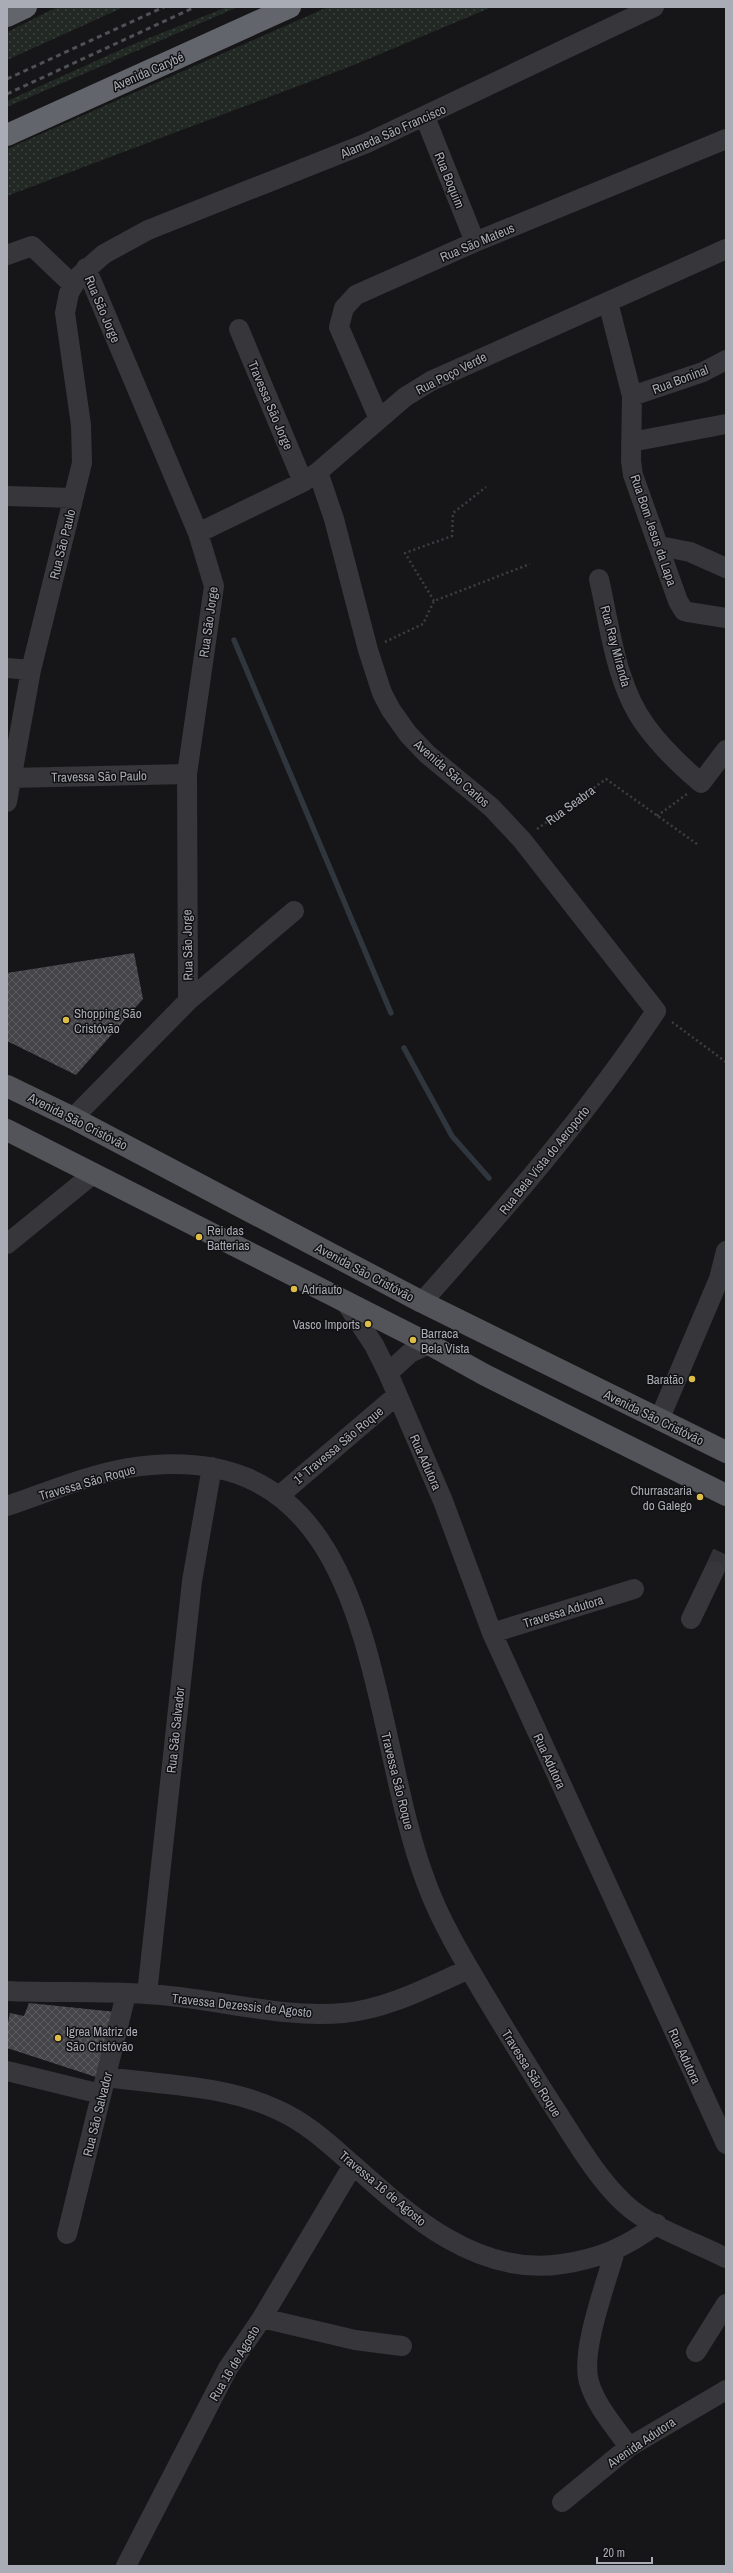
<svg xmlns="http://www.w3.org/2000/svg" width="733" height="2573" viewBox="0 0 733 2573" font-family="'Archivo Narrow',sans-serif">
  <style>
    .grass { fill: url(#grass-dots) }
    .lines { fill: none; stroke-linecap: round; stroke-linejoin: round }
    .stream { stroke: #30363e; stroke-width: 5.5 }
    .building { fill: url(#building-cross-hatch) }
    .minor-tunnel { stroke: #333337; stroke-width: 20; stroke-dasharray: 20 10; stroke-linecap: butt }
    .path { stroke: #3d3e42; stroke-width: 2.5; stroke-dasharray: 2 3; stroke-linecap: butt }
    .minor { stroke: #37373b; stroke-width: 20 }
    .major { stroke: #53545a; stroke-width: 22 }
    .highway { stroke: #63656c; stroke-width: 22 }
    .rail { stroke: #505156; stroke-width: 3; stroke-dasharray: 5 4; stroke-linecap: butt }
    .poi-dot { fill: #ddbc47; stroke: #111012; stroke-width: 1.5 }
    .labels { text-anchor: middle; stroke-width: 3; stroke-linejoin: round; paint-order: stroke }
    .street-label { font-size: 13px; fill: #a9abb5; stroke: #111012 }
    .poi-label { font-size: 13px; fill: #a9abb5; stroke: #111012; text-anchor: start }
  </style>
  <defs>
    <pattern id="grass-dots" width="8" height="8" patternUnits="userSpaceOnUse"><rect width="8" height="8" fill="#222823"/><path d="M2 2h.1M6 6h.1" fill="none" stroke="#3f4441" stroke-width="1.8" stroke-linecap="round"/></pattern>
    <pattern id="building-cross-hatch" width="8" height="8" patternUnits="userSpaceOnUse"><rect width="8" height="8" fill="#454549"/><path d="M0 0l8 8M0 8l8-8" fill="none" stroke="#5d5d61"/></pattern>
  </defs>
  <rect width="100%" height="100%" fill="#161517"/>
  <path class="grass" d="M57,7H124L7,60V32Z
    M227,7H238L7,107V101L129,46Z
    M328,7H492L354,65L7,196V149Z"/>
  <g class="lines">
    <path class="stream" d="M234,640L391,1013
      M404,1048L452,1136L489,1178"/>
  </g>
  <path class="building" d="M134,953L143,999L76,1075L7,1041V973Z
    M29,2003L116,2012L99,2078L7,2048V2027L10,2013L24,2016Z"/>
  <g class="lines">
    <path class="minor-tunnel" d="M714,1571L726,1545"/>
    <path class="path" d="M434,601L405,553L452,536L453,513L486,487
      M385,642L423,624L434,601L530,564
      M657,816L687,794
      M537,829L606,779L697,844
      M672,1022L726,1062"/>
    <path class="minor" d="M425,117L475,242
      M7,255L32,246L73,285
      M86,268L198,533L214,586L187,774L188,1001
      M608,302L632,396L631,461L633,475L678,601L684,611L688,612L726,618
      M239,329L303,482
      M632,396L703,372L726,360
      M379,419L339,327L344,308L356,295L475,242L726,139
      M631,442L726,424
      M318,472L334,519L368,650L382,693L391,710L408,734L427,754L491,807L522,840L656,1011C587,1115 505,1209 422,1302
      M7,496L73,498
      M198,533L303,482L318,472L405,397L431,381L726,249
      M660,546L690,552L726,568
      M599,579C610,627 616,686 646,726C662,748 681,766 701,783L726,750
      M7,668L31,670
      M11,778L187,774
      M7,802L31,670L82,463L81,425L65,313L69,293L79,276L104,254L148,230L367,143L654,7
      M73,1118L188,1001L294,911
      M7,1244L93,1174
      M346,1303L374,1345L388,1373L443,1501L492,1633L726,2144
      M388,1373L410,1353L429,1344
      M659,1420L719,1279L726,1251
      M280,1495L396,1396
      M7,1506C46,1493 87,1475 128,1468C384,1427 364,1720 426,1882C440,1921 463,1959 484,1994C508,2034 532,2074 557,2112C577,2143 598,2179 625,2204C651,2228 695,2242 726,2258
      M691,1619L714,1571
      M492,1633L634,1589
      M7,1991C53,1993 100,1991 146,1994C212,1997 278,2019 344,2013C388,2009 430,1986 469,1969
      M147,1994L192,1581L212,1467
      M7,2071L101,2094
      M106,2077C163,2085 225,2085 278,2110C307,2123 329,2144 352,2164C410,2216 478,2277 562,2264C598,2259 627,2247 657,2224
      M67,2234L126,1994
      M615,2251C606,2284 580,2351 589,2382C596,2406 615,2427 629,2447
      M262,2318L355,2340L402,2346
      M696,2352L726,2304
      M562,2502L629,2447L726,2390
      M126,2566L228,2368L262,2318L353,2165"/>
    <path class="major" d="M7,1086L73,1118L422,1302L726,1452
      M7,1130L429,1344L485,1375L726,1495"/>
    <path class="highway" d="M7,16L26,7
      M7,135L290,7"/>
    <path class="rail" d="M7,79L164,7
      M7,94L195,7"/>
  </g>
  <g class="poi-dot">
    <circle cx="66" cy="1020" r="4"/>
    <circle cx="199" cy="1237" r="4"/>
    <circle cx="294" cy="1289" r="4"/>
    <circle cx="368" cy="1324" r="4"/>
    <circle cx="413" cy="1340" r="4"/>
    <circle cx="692" cy="1379" r="4"/>
    <circle cx="700" cy="1497" r="4"/>
    <circle cx="58" cy="2038" r="4"/>
  </g>
  <g class="labels">
    <g class="street-label">
      <text transform="translate(148 71) rotate(-24)" y="5">Avenida Carybé</text>
      <text transform="translate(393 131) rotate(-24)" y="5">Alameda São Francisco</text>
      <text transform="translate(450 180) rotate(68)" y="5">Rua Boquim</text>
      <text transform="translate(477 242) rotate(-23)" y="5">Rua São Mateus</text>
      <text transform="translate(103 309) rotate(67)" y="5">Rua São Jorge</text>
      <text transform="translate(451 373) rotate(-27)" y="5">Rua Poço Verde</text>
      <text transform="translate(680 379) rotate(-21)" y="5">Rua Boninal</text>
      <text transform="translate(271 405) rotate(67)" y="5">Travessa São Jorge</text>
      <text transform="translate(654 530) rotate(71)" y="5">Rua Bom Jesus da Lapa</text>
      <text transform="translate(62 544) rotate(-76)" y="5">Rua São Paulo</text>
      <text transform="translate(208 622) rotate(-82)" y="5">Rua São Jorge</text>
      <text transform="translate(616 646) rotate(75)" y="5">Rua Ray Miranda</text>
      <text transform="translate(452 773) rotate(41)" y="5">Avenida São Carlos</text>
      <text transform="translate(99 776) rotate(-1)" y="5">Travessa São Paulo</text>
      <text transform="translate(570 805) rotate(-36)" y="5">Rua Seabra</text>
      <text transform="translate(187 945) rotate(-91)" y="5">Rua São Jorge</text>
      <text transform="translate(78 1121) rotate(27)" y="5">Avenida São Cristóvão</text>
      <text transform="translate(544 1160) rotate(-51)" y="5">Rua Bela Vista do Aeroporto</text>
      <text transform="translate(365 1272) rotate(28)" y="5">Avenida São Cristóvão</text>
      <text transform="translate(654 1417) rotate(26)" y="5">Avenida São Cristóvão</text>
      <text transform="translate(338 1445) rotate(-40)" y="5">1ª Travessa São Roque</text>
      <text transform="translate(426 1462) rotate(66)" y="5">Rua Adutora</text>
      <text transform="translate(87 1482) rotate(-16)" y="5">Travessa São Roque</text>
      <text transform="translate(563 1611) rotate(-17)" y="5">Travessa Adutora</text>
      <text transform="translate(175 1730) rotate(-84)" y="5">Rua São Salvador</text>
      <text transform="translate(550 1761) rotate(65)" y="5">Rua Adutora</text>
      <text transform="translate(398 1781) rotate(76)" y="5">Travessa São Roque</text>
      <text transform="translate(242 2005) rotate(6)" y="5">Travessa Dezessis de Agosto</text>
      <text transform="translate(685 2056) rotate(65)" y="5">Rua Adutora</text>
      <text transform="translate(532 2073) rotate(58)" y="5">Travessa São Roque</text>
      <text transform="translate(97 2114) rotate(-76)" y="5">Rua São Salvador</text>
      <text transform="translate(383 2188) rotate(40)" y="5">Travessa 16 de Agosto</text>
      <text transform="translate(234 2363) rotate(-59)" y="5">Rua 16 de Agosto</text>
      <text transform="translate(641 2442) rotate(-34)" y="5">Avenida Adutora</text>
    </g>
    <g class="poi-label">
      <text x="74" y="1018">Shopping São<tspan x="74" dy="15">Cristóvão</tspan></text>
      <text x="207" y="1235">Rei das<tspan x="207" dy="15">Batterias</tspan></text>
      <text x="302" y="1294">Adriauto</text>
      <text x="360" y="1329" text-anchor="end">Vasco Imports</text>
      <text x="421" y="1338">Barraca<tspan x="421" dy="15">Bela Vista</tspan></text>
      <text x="684" y="1384" text-anchor="end">Baratão</text>
      <text x="692" y="1495" text-anchor="end">Churrascaria<tspan x="692" dy="15">do Galego</tspan></text>
      <text x="66" y="2036">Igrea Matriz de<tspan x="66" dy="15">São Cristóvão</tspan></text>
    </g>
  </g>
  <rect width="733" height="2573" fill="none" stroke="#a9abb5" stroke-width="16"/>
  <path d="M597 2557v6h55v-6" fill="none" stroke="#a9abb5" stroke-width="2"/>
  <text x="603" y="2557" font-size="12" fill="#a9abb5" stroke="#111012" stroke-width="3" paint-order="stroke">20 m</text>
</svg>
